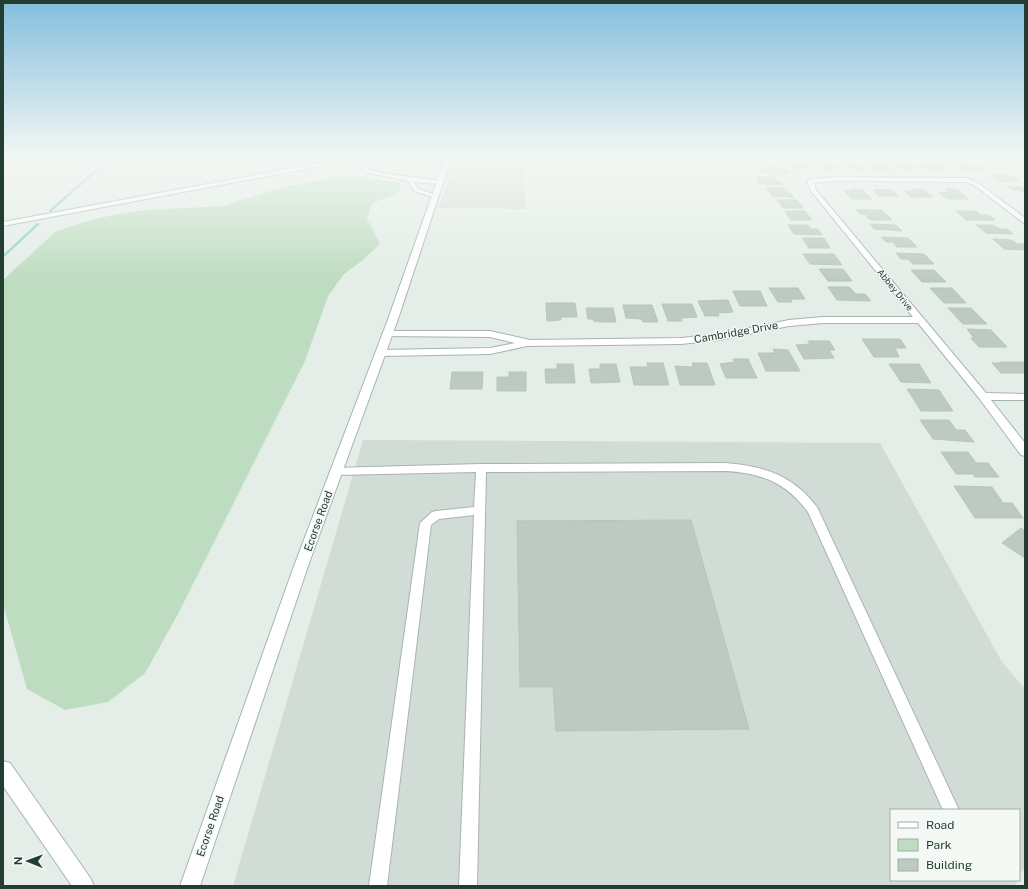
<svg xmlns="http://www.w3.org/2000/svg" width="1028" height="889" viewBox="0 0 1028 889" font-family="'Public Sans',sans-serif">
  <style>
    .built { fill: #d2dcd6 }
    .green { fill: #bedcc0 }
    .lines { fill: none; stroke-linecap: round; stroke-linejoin: round }
    .stream { fill: #8fcecc; fill-rule: evenodd }
    .building { fill: #bccac2; stroke: #b6c6bc }
    .lane-casing { stroke: #a7b5ad; stroke-width: 2 }
    .street-casing { stroke: #a7b5ad; stroke-width: 2 }
    .secondary-casing { stroke: #a3b8ac; stroke-width: 2 }
    .lane { fill: #fff; fill-rule: evenodd }
    .street { fill: #fff; fill-rule: evenodd }
    .secondary { fill: #fff; fill-rule: evenodd }
    .labels { text-anchor: middle; stroke-width: 3; stroke-linejoin: round; paint-order: stroke }
    .far-street-label { font-size: 9px; fill: #243d32; stroke: #f4f9f6 }
    .street-label { font-size: 11px; fill: #243d32; stroke: #f4f9f6 }
  </style>
  <rect width="100%" height="100%" fill="#e4ede7"/>
  <path class="built" d="M458,156H523L526,209L438,208Z
    M363,440L880,443L1002,662L1025,689V866L1019,877V810H891V880H1018L1014,886H233Z"/>
  <path class="green" d="M346,175L401,183L398,194L372,203L367,219L380,244L363,260L344,274L328,296L305,361L178,614L145,673L108,702L65,710L27,689L3,604V280L55,232L80,223L117,214L150,210L224,206L279,188Z"/>
  <g class="lines">
    <path class="stream" d="M111,156H114L51,212H49V210Z
      M37,223L40,224L3,258V255Z"/>
  </g>
  <path class="building" d="M803,161L811,167L797,170L788,162Z
    M817,163H833L839,168L831,169L833,170H823Z
    M841,163H857L867,170L847,168Z
    M894,163H911L918,168L903,170Z
    M939,163L947,170H927L919,164Z
    M868,164H887L894,170H875Z
    M959,164L981,167V172L959,169Z
    M771,165L791,171L778,176L760,171Z
    M1005,174L1019,180L1002,182L991,175Z
    M756,177H773L776,181H780L783,185L760,184Z
    M1007,186L1025,187V193L1018,190H1013Z
    M766,188H784L794,197L772,196Z
    M850,189H862L872,199H852L844,191H852Z
    M891,189L899,196H879L873,190Z
    M911,189H923L933,197H911L904,191L913,190Z
    M945,189H956L969,199H947L939,193L949,192Z
    M777,200H797L803,208H783Z
    M856,210H882L892,220H870L865,214H860Z
    M785,211H805L812,220H791Z
    M956,211H976L981,215H988L995,220H966Z
    M870,224L896,225L902,231L874,229Z
    M788,225H808L811,229H818L822,235L794,234Z
    M976,225H993L1000,229H1007L1013,234L986,233Z
    M881,237L908,238L917,247H897L893,242H886Z
    M802,238H824L830,248H809Z
    M993,239L1011,240L1018,244H1025V250L1004,249Z
    M896,253L924,254L934,264H913L908,259H901Z
    M803,254H834L842,265L810,264Z
    M819,269H843L852,281H828Z
    M911,270H934L946,282H922Z
    M828,287H849L856,294H865L871,301L837,300Z
    M769,288H798L805,299H790L792,302H778Z
    M930,288H952L966,303H944Z
    M733,291H760L767,306H740Z
    M728,300L733,312L718,313L719,316H705L698,301Z
    M546,303H575L577,317H561V320L547,321Z
    M662,304H692L697,317L681,318L682,321H668Z
    M623,305H652L658,322H643L642,319L626,318Z
    M586,308H613L616,322H602L594,321L593,319H588Z
    M948,308H971L987,324H963Z
    M967,329L991,330L1007,347H979L971,338H974Z
    M862,339H900L906,348H895L899,357H874Z
    M808,341H829L835,350H829L834,358L804,359L796,345L810,344Z
    M773,349L788,350L800,371H766L758,353H775Z
    M733,359H748L757,378H726L720,364L734,362Z
    M1000,362H1025V373H1001L992,363H1002Z
    M647,363H663L669,385H634L630,367H648Z
    M692,363H707L715,385H680L675,366L693,367Z
    M557,364H573L575,383H546L545,369H557Z
    M600,364H616L620,382L591,383L589,369H600Z
    M889,364H919L931,383L901,382Z
    M452,372H483L482,389H450Z
    M509,372H526V391H497V377H509Z
    M907,389L939,390L953,411H921Z
    M920,420H949L956,430H965L974,442L933,439Z
    M941,452H968L976,463H988L999,477H975L973,474H956Z
    M954,486L992,487L1003,503H1012L1023,518H975Z
    M691,520L749,729L556,731L553,687H520L517,521Z
    M1021,528L1025,531V558L1002,543Z"/>
  <g class="lines">
    <defs>
      <path id="lane" d="M354,159H358L367,168L381,173L442,181L443,182L440,184L414,182L418,189L439,196L436,198L414,191L408,181L369,173L363,170L354,161Z
        M725,463C764,466 793,475 817,507L959,810H943L808,512C786,482 761,473 725,471L486,472L477,886H459L474,515L439,519L431,525L387,886H369L420,523L432,512L436,511L474,507L476,472L336,475L332,474L331,471L332,468L481,464Z"/>
      <path id="street" d="M838,177L967,178L978,183L1025,218V224L974,185L966,182L838,181L814,183L816,190L986,393L1025,394V400H991L1025,443V456L1021,455L979,398L918,323H823L789,326L719,340L681,344L527,346L490,354L380,356L375,353L380,350L490,348L515,343L490,337L384,336L382,334L384,332L387,331H490L530,340L681,338L719,334L789,320L823,317H913L811,191L807,181L810,179Z
        M3,761L10,763L91,879L94,886H72L3,786Z"/>
      <path id="secondary" d="M358,156H374L3,226V222Z
        M446,156H452L397,322L308,566L200,886H180L294,566L387,322Z"/>
    </defs>
    <use href="#lane" class="lane-casing"/>
    <use href="#street" class="street-casing"/>
    <use href="#secondary" class="secondary-casing"/>
    <use href="#lane" class="lane"/>
    <use href="#street" class="street"/>
    <use href="#secondary" class="secondary"/>
  </g>
  <linearGradient id="sky" x2="0" y2="1"><stop stop-color="#84bedd"/><stop offset="0.56" stop-color="#f3f7f4"/><stop offset="1" stop-color="#f3f7f4" stop-opacity="0"/></linearGradient>
  <rect width="1028" height="281" fill="url(#sky)"/>
  <g class="labels">
    <g class="far-street-label">
      <text transform="translate(895 290) rotate(51)" y="3">Abbey Drive</text>
    </g>
    <g class="street-label">
      <text transform="translate(736 332) rotate(-10)" y="4">Cambridge Drive</text>
      <text transform="translate(318 521) rotate(-70)" y="4">Ecorse Road</text>
      <text transform="translate(210 826) rotate(-71)" y="4">Ecorse Road</text>
    </g>
  </g>
  <rect width="1028" height="889" fill="none" stroke="#243d32" stroke-width="8"/>
  <rect x="890" y="809" width="130" height="72" fill="#f4f9f6" stroke="#a1aea8"/>
  <rect x="898" y="822" width="20" height="6" fill="#ffffff" stroke="#a1aea8"/>
  <text x="926" y="829" font-size="12" fill="#243d32">Road</text>
  <rect x="898" y="839" width="20" height="12" fill="#bedcc0" stroke="#a1aea8"/>
  <text x="926" y="849" font-size="12" fill="#243d32">Park</text>
  <rect x="898" y="859" width="20" height="12" fill="#bccac2" stroke="#a1aea8"/>
  <text x="926" y="869" font-size="12" fill="#243d32">Building</text>
  <g transform="translate(28 861) rotate(271)" stroke="#f4f9f6" stroke-width="3" paint-order="stroke">
  <path d="M0-3L7 15L0 10L-7 15Z" fill="#243d32"/>
  <text y="-6" font-size="11" font-weight="bold" text-anchor="middle" fill="#243d32">N</text>
  </g>
</svg>
